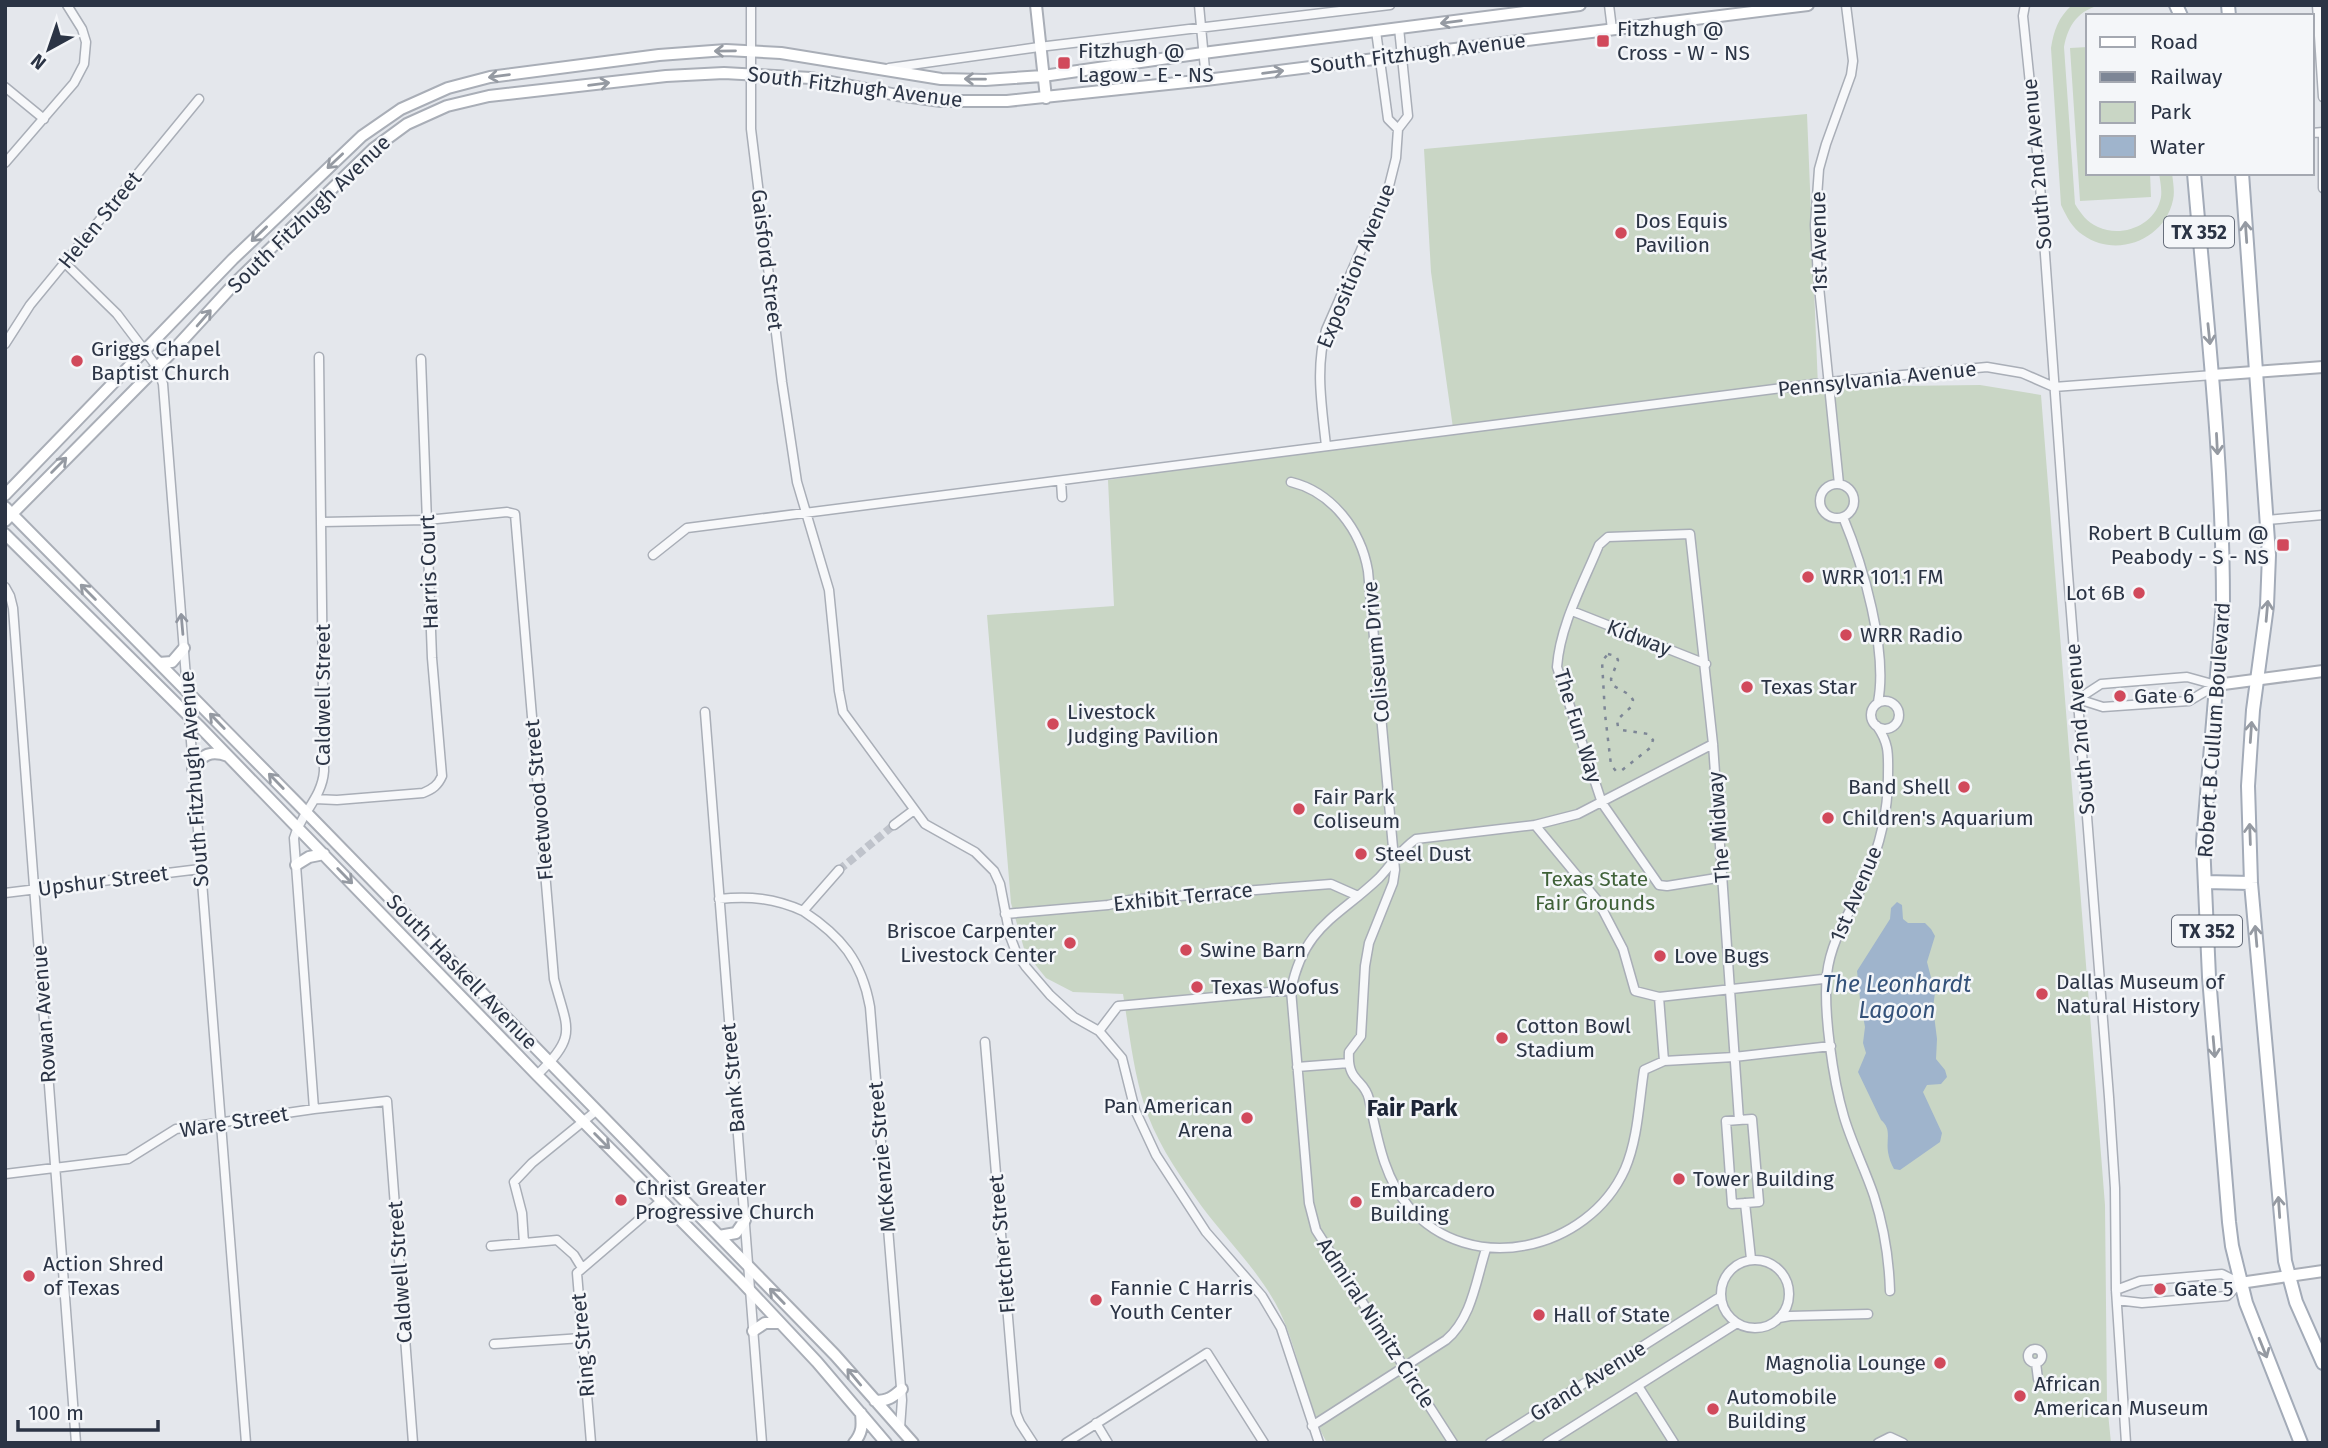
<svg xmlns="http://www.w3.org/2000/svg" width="2328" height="1448" viewBox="0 0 2328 1448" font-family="'Fira Sans',sans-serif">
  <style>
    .green { fill: #c9d6c5 }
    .water { fill: #9fb4cc }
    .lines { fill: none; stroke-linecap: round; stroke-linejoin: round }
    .street-tunnel { stroke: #bfc3cb; stroke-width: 8; stroke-dasharray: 8 4; stroke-linecap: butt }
    .street-casing { stroke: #a9aeb7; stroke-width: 11 }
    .secondary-casing { stroke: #a9aeb7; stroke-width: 14 }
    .primary-casing { stroke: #a3abb8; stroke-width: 16 }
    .street { stroke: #f7f8fa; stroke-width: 8 }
    .secondary { stroke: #fff; stroke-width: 10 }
    .primary { stroke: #fff; stroke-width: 12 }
    .rail { stroke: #7d8696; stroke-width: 2.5; stroke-dasharray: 3.5 7; stroke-linecap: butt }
    .oneway { stroke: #959aa2 }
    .oneway2 { stroke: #9196a0 }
    .poi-dot { fill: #d1495b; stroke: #f4f6f9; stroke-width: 2.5 }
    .labels { text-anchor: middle; stroke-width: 5; stroke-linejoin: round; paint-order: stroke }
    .shield { fill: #f4f6f9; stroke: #676e7b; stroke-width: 2 }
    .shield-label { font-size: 19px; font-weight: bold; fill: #2b3445 }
    .poi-label { font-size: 21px; fill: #2b3445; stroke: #f4f6f9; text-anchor: start }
    .street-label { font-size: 21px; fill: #2b3445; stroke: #f4f6f9 }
    .park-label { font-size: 21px; fill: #3f6138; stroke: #f4f6f9 }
    .water-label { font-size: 23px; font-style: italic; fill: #34527a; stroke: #f4f6f9 }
    .neighbourhood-label { font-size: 23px; font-weight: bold; fill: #1d2536; stroke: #f4f6f9 }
  </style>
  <rect width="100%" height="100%" fill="#e4e7ec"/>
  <path class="green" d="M2072,5H2102C2079,9 2068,25 2064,47L2075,204C2081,214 2087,222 2098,227C2121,238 2153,226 2160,201C2163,193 2160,181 2159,173H2172C2173,182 2175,192 2173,200C2165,239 2117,259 2083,235C2072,228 2067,217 2061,205L2051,48C2054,30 2058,18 2072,5Z
    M2088,47V173H2150L2151,197L2080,201L2070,48Z
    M1807,114L1818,387L1980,385L2041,395L2105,1205L2107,1403L2111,1443H1327C1304,1402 1300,1354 1280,1312C1259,1269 1222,1236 1195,1197C1175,1169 1154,1137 1144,1104C1133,1069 1129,1030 1123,994L1073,992L1046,978L1025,952L1011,903L987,615L1114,606L1108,480L1453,428L1431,272L1424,149Z"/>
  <path class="water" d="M1897,902L1902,905L1903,919L1908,923H1925L1931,929L1935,936L1927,962L1935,993L1933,1007L1937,1039L1936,1059L1945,1070L1947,1077L1941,1084L1927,1085L1923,1092L1942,1133L1940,1142L1900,1170L1894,1169C1891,1164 1889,1158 1888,1152C1886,1139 1892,1129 1881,1120L1858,1072L1866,1053L1863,1043L1865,1027L1860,999L1857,971L1890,919L1891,908Z"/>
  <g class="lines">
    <path class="street-tunnel" d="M839,870L894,825"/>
    <defs>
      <path id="street" d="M751,5V129L782,382L797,482L829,590L839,691L843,712L925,824L975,852L994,871L1000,884L1010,936L1016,952L1026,967L1050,995L1074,1017L1099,1031L1122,1058L1135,1110L1156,1155L1206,1232L1262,1296L1281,1328L1319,1443
        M1199,5L1206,80
        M1609,5L1612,29
        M2025,5L2023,16L2039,171L2068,574L2109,1097L2115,1188L2116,1290L2126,1443
        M2317,5L2323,97
        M1376,31L1388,119L1398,129
        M889,68L1039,47L1390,5
        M5,87L44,119
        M2312,133L2323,132
        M2323,137V188
        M5,163L74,83L84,64L86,42L82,29L67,5
        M65,263L117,314L157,367L163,384L246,1443
        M5,344L30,305L199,99
        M1326,446C1322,407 1315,368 1326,330L1389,186L1396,158L1398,129L1408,116L1399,28
        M1061,481L1062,497
        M1291,482C1332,492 1361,530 1368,571L1395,870L1393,883L1369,943L1365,966L1361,1036L1349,1052C1347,1083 1364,1078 1369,1099C1377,1135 1383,1177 1409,1207C1470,1278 1588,1251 1625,1169C1638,1139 1639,1102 1644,1070L1664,1061L1659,997L1635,991L1623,949L1598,901L1535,825
        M1820 501a17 17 0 1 1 34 0a17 17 0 1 1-34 0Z
        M1839,484L1818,277L1815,225L1819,169L1826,144L1851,75L1853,61L1846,5
        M1843,517C1863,565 1888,651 1878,702
        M2267,520L2323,515
        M322,522L427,520L507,512L515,514L554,979C567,1029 579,1035 537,1075
        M653,555L687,528L1829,382L1987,367L2022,373L2054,387L2213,375
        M5,587L10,596L13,608L76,1443
        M1572,611L1706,664
        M2078,699L2101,684L2187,677L2216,685
        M2078,699L2103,707L2189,701L2216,685
        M1871 715a14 14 0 1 1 28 0a14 14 0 1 1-28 0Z
        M705,712L762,1443
        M1877,726C1890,745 1888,755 1888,777C1888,812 1879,848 1865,880C1851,911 1831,939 1827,974C1823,1011 1833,1080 1844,1117C1852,1144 1865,1169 1874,1196C1884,1227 1889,1259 1890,1291
        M315,799L337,800L423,793C433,789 438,785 442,776L432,658L421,359
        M894,825L914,810
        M1723,877L1667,886L1659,885L1602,803L1557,667C1560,625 1583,584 1599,545L1608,537L1690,534L1713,744L1739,1120
        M5,893L200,869
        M719,899C750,896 774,898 803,911L839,870
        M803,911C841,936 862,961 870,1007L902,1400L900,1428
        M1005,914L1108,905L1129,900L1331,884L1358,896
        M1291,990L1309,1203L1316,1230L1453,1443
        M1659,997L1823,979
        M1099,1031L1118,1006L1291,990C1304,926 1337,918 1379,878C1392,864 1400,850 1416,839L1535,825L1578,814L1713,744
        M985,1042L1016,1413L1020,1423L1033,1443
        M1664,1061L1734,1057L1831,1046
        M1297,1067L1349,1063
        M314,1109L294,838C301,813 322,798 324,771L319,357
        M1752,1119L1759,1202L1732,1204L1726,1121Z
        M5,1174L128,1159L176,1129L314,1109L387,1101L413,1443
        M1745,1203L1751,1259
        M524,1243L522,1213L514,1182L532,1163L596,1111
        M491,1246L557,1240L574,1255L582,1268
        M1721 1294a34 34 0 1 1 68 0a34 34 0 1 1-68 0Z
        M2116,1290L2140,1281L2222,1274L2240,1283L2227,1296L2142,1303L2117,1300
        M1779,1318L1790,1316L1868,1314
        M494,1344L582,1338
        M2028 1356a7 7 0 1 1 14 0a7 7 0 1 1-14 0Z
        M2036,1363L2038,1379
        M1638,1386L1674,1443
        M1096,1423L1108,1443
        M1312,1426L1446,1340C1472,1318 1476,1280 1486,1249
        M591,1443L577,1273L661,1201
        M1066,1443L1207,1353L1264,1443
        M1490,1443L1720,1297
        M1547,1443L1737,1323
        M1878,1443L1890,1437L1903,1443"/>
      <path id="secondary" d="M1036,5L1046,98
        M2213,375L2323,367
        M5,495L233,259L362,136L401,109L448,88L490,77L659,55L726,50L781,53L941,79L985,80L1043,76L1203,53L1580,5
        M5,507L298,804L835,1355L913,1443
        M5,521L169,355L235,283L373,149L407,124L447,106L489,96L666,76L724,73L811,78L897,95L941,101H1007L1206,80L1808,5
        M5,534L200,727L537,1075L741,1281L817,1362L886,1443
        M159,663L172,662L184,648
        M2216,685L2323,671
        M193,769C202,754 211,750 228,756
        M296,865L309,857L324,854
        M719,1236L736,1233L745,1220
        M2240,1283L2323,1271
        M753,1331L765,1323H780
        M875,1401C888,1401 893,1397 902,1389
        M854,1443C863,1432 862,1425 861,1413"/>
      <path id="primary" d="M2176,5L2181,16
        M2228,5L2229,16
        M2194,173C2206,316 2223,459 2223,603L2203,842L2209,977L2229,1222L2232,1246L2246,1303L2301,1443
        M2242,173L2269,555L2267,606L2253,710L2248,786L2251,883L2285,1261L2296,1302L2323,1363
        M2205,882L2251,883"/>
    </defs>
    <use href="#street" class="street-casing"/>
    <use href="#secondary" class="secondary-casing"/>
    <use href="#primary" class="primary-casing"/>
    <use href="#street" class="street"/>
    <use href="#secondary" class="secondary"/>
    <use href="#primary" class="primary"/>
    <path class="rail" d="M1608,654L1616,656L1618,660L1611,679L1612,685L1630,695L1633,700L1631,707L1617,720L1618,727L1622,730L1648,734L1653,740L1650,748L1621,771H1616L1611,765L1605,714L1602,661Z"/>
  </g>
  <defs><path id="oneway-shaft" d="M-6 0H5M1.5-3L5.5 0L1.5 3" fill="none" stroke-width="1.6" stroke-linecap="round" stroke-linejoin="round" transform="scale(1.75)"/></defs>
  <g class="oneway">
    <use href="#oneway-shaft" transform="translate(1451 22) rotate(173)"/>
    <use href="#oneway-shaft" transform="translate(725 51) rotate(179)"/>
    <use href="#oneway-shaft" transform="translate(1273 72) rotate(-7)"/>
    <use href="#oneway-shaft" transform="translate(499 76) rotate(172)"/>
    <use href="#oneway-shaft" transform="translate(975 79) rotate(-179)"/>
    <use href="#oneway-shaft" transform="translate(599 84) rotate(-7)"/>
    <use href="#oneway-shaft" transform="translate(335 161) rotate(137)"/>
    <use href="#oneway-shaft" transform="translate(2246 232) rotate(-94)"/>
    <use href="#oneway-shaft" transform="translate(259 234) rotate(136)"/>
    <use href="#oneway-shaft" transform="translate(204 318) rotate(-49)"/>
    <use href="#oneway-shaft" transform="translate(2209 334) rotate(84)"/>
    <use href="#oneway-shaft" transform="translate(2217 444) rotate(87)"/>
    <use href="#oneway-shaft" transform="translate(59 465) rotate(-45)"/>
    <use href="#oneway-shaft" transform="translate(88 592) rotate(-135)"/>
    <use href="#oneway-shaft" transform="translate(2267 611) rotate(-85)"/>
    <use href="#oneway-shaft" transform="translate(217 721) rotate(-134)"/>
    <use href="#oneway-shaft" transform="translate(2251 732) rotate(-86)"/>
    <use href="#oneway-shaft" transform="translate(276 781) rotate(-134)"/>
    <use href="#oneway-shaft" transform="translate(2250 834) rotate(-92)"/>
    <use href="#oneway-shaft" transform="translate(345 876) rotate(46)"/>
    <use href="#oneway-shaft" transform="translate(2256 936) rotate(-95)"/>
    <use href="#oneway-shaft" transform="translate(2214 1047) rotate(85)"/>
    <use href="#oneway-shaft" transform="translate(602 1141) rotate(45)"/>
    <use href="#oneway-shaft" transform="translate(2279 1207) rotate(-94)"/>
    <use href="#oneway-shaft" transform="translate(777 1296) rotate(-134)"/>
    <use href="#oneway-shaft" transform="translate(2263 1348) rotate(68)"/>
    <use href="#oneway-shaft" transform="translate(854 1377) rotate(-130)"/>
  </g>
  <use class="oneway2" href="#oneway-shaft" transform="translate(182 624) rotate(-95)"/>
  <g class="poi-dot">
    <rect x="1596" y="34" width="14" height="14" rx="3.5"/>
    <rect x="1057" y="56" width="14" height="14" rx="3.5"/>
    <circle cx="1621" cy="233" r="7"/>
    <circle cx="77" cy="361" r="7"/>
    <rect x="2276" y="538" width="14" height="14" rx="3.5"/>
    <circle cx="1808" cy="577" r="7"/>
    <circle cx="2139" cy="593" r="7"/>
    <circle cx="1846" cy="635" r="7"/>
    <circle cx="1747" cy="687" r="7"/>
    <circle cx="2120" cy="696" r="7"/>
    <circle cx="1053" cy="724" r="7"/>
    <circle cx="1964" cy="787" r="7"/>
    <circle cx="1299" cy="809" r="7"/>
    <circle cx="1828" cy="818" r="7"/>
    <circle cx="1361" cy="854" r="7"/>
    <circle cx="1070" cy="943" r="7"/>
    <circle cx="1186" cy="950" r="7"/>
    <circle cx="1660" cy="956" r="7"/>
    <circle cx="1197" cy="987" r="7"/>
    <circle cx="2042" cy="994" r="7"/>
    <circle cx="1502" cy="1038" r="7"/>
    <circle cx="1247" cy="1118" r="7"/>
    <circle cx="1679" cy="1179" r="7"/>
    <circle cx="621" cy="1200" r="7"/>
    <circle cx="1356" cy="1202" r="7"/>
    <circle cx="29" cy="1276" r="7"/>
    <circle cx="2160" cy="1289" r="7"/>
    <circle cx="1096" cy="1300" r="7"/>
    <circle cx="1539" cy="1315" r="7"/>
    <circle cx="1940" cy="1363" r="7"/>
    <circle cx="2020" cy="1396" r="7"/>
    <circle cx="1713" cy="1409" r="7"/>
  </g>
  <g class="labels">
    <g class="shield">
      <rect x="2164" y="216.5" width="70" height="31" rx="5"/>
      <rect x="2172" y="915.5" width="70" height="31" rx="5"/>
    </g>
    <g class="shield-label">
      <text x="2199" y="239">TX 352</text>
      <text x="2207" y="938">TX 352</text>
    </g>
    <g class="poi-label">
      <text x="1617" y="36">Fitzhugh @<tspan x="1617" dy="24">Cross - W - NS</tspan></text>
      <text x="1078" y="58">Fitzhugh @<tspan x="1078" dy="24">Lagow - E - NS</tspan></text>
      <text x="1635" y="228">Dos Equis<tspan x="1635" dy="24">Pavilion</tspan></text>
      <text x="91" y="356">Griggs Chapel<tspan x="91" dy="24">Baptist Church</tspan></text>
      <text x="2269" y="540" text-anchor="end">Robert B Cullum @<tspan x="2269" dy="24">Peabody - S - NS</tspan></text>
      <text x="1822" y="584">WRR 101.1 FM</text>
      <text x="2125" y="600" text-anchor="end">Lot 6B</text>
      <text x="1860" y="642">WRR Radio</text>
      <text x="1761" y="694">Texas Star</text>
      <text x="2134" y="703">Gate 6</text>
      <text x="1067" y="719">Livestock<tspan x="1067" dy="24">Judging Pavilion</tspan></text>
      <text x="1950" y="794" text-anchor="end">Band Shell</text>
      <text x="1313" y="804">Fair Park<tspan x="1313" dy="24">Coliseum</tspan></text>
      <text x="1842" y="825">Children's Aquarium</text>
      <text x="1375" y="861">Steel Dust</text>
      <text x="1056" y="938" text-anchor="end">Briscoe Carpenter<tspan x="1056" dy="24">Livestock Center</tspan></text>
      <text x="1200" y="957">Swine Barn</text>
      <text x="1674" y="963">Love Bugs</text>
      <text x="2056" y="989">Dallas Museum of<tspan x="2056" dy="24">Natural History</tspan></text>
      <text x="1211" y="994">Texas Woofus</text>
      <text x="1516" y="1033">Cotton Bowl<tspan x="1516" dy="24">Stadium</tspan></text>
      <text x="1233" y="1113" text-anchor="end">Pan American<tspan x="1233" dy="24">Arena</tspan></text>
      <text x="1693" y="1186">Tower Building</text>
      <text x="635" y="1195">Christ Greater<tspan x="635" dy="24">Progressive Church</tspan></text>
      <text x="1370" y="1197">Embarcadero<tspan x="1370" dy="24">Building</tspan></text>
      <text x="43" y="1271">Action Shred<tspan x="43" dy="24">of Texas</tspan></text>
      <text x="1110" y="1295">Fannie C Harris<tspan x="1110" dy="24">Youth Center</tspan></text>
      <text x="2174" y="1296">Gate 5</text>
      <text x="1553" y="1322">Hall of State</text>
      <text x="1926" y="1370" text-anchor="end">Magnolia Lounge</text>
      <text x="2034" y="1391">African<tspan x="2034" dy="24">American Museum</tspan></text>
      <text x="1727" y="1404">Automobile<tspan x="1727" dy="24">Building</tspan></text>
    </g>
    <g class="street-label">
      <text transform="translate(1418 53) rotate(-7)" y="7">South Fitzhugh Avenue</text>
      <text transform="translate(855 87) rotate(7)" y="7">South Fitzhugh Avenue</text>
      <text transform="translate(2037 164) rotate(-95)" y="7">South 2nd Avenue</text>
      <text transform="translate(309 214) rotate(-44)" y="7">South Fitzhugh Avenue</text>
      <text transform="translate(100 220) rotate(-51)" y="7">Helen Street</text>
      <text transform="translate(1819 242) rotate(-91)" y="7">1st Avenue</text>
      <text transform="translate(767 260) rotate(83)" y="7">Gaisford Street</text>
      <text transform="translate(1356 266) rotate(-68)" y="7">Exposition Avenue</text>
      <text transform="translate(1877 379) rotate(-6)" y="7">Pennsylvania Avenue</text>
      <text transform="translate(429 572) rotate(-92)" y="7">Harris Court</text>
      <text transform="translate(1639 638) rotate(21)" y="7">Kidway</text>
      <text transform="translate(1376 652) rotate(-95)" y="7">Coliseum Drive</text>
      <text transform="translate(323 695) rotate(-90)" y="7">Caldwell Street</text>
      <text transform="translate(1578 726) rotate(73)" y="7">The Fun Way</text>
      <text transform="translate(2080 729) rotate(-95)" y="7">South 2nd Avenue</text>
      <text transform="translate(2214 730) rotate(-86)" y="7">Robert B Cullum Boulevard</text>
      <text transform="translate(194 779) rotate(-94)" y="7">South Fitzhugh Avenue</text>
      <text transform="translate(539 800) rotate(-95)" y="7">Fleetwood Street</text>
      <text transform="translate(1719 827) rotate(-94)" y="7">The Midway</text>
      <text transform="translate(103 881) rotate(-7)" y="7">Upshur Street</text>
      <text transform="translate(1856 894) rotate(-67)" y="7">1st Avenue</text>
      <text transform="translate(1183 897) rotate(-6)" y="7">Exhibit Terrace</text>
      <text transform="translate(462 972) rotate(46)" y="7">South Haskell Avenue</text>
      <text transform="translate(44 1014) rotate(-94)" y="7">Rowan Avenue</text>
      <text transform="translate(733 1078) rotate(-95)" y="7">Bank Street</text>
      <text transform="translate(234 1122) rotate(-9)" y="7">Ware Street</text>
      <text transform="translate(882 1157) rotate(-95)" y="7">McKenzie Street</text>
      <text transform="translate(1002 1244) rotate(-95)" y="7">Fletcher Street</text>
      <text transform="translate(400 1272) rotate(-94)" y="7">Caldwell Street</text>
      <text transform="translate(1376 1323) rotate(57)" y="7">Admiral Nimitz Circle</text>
      <text transform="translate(583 1345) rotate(-95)" y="7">Ring Street</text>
      <text transform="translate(1588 1381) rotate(-32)" y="7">Grand Avenue</text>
    </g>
    <g class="park-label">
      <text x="1595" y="886">Texas State<tspan x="1595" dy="24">Fair Grounds</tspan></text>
    </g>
    <g class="water-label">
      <text x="1897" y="992">The Leonhardt<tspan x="1897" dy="26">Lagoon</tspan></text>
    </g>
    <g class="neighbourhood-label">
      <text x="1412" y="1116">Fair Park</text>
    </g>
  </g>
  <rect width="2328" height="1448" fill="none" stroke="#2b3445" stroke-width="14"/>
  <rect x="2086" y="14" width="228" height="161" fill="#f4f6f9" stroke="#a4a8b1" stroke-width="2"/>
  <rect x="2100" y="37" width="35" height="10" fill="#ffffff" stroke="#a4a8b1" stroke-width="2"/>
  <text x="2150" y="49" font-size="21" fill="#2b3445">Road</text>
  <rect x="2100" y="72" width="35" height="10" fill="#7d8696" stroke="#a4a8b1" stroke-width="2"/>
  <text x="2150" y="84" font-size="21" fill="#2b3445">Railway</text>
  <rect x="2100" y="102" width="35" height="21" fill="#c9d6c5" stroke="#a4a8b1" stroke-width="2"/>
  <text x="2150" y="119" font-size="21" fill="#2b3445">Park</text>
  <rect x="2100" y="136" width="35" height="21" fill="#9fb4cc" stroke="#a4a8b1" stroke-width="2"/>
  <text x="2150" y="154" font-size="21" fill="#2b3445">Water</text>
  <g transform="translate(49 49) rotate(220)" stroke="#f4f6f9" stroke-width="5" paint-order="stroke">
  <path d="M0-5L12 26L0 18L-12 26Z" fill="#2b3445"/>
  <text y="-10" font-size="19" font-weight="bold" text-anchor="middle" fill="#2b3445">N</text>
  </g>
  <path d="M18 1420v10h140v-10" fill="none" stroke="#2b3445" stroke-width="3.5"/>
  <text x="28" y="1420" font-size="21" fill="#2b3445" stroke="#f4f6f9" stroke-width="5" paint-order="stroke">100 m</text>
</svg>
